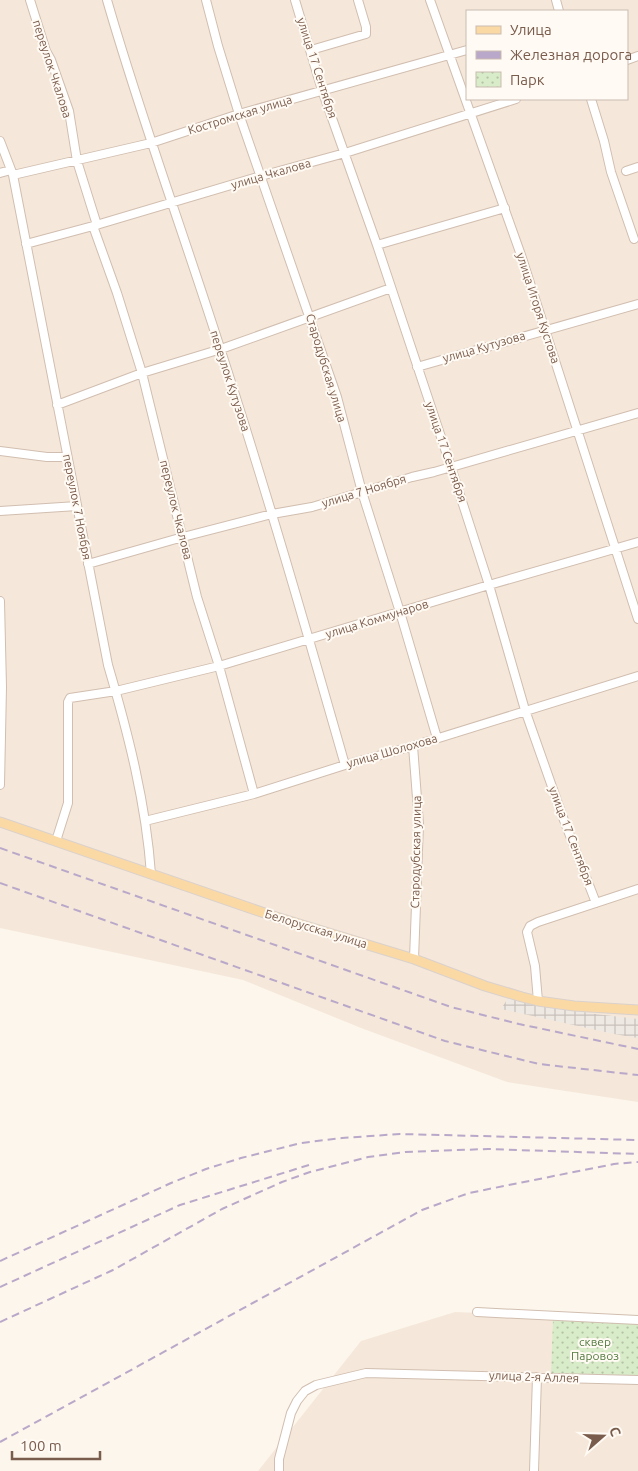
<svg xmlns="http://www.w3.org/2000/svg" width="638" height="1471" viewBox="0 0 638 1471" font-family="Ubuntu,sans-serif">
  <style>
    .residential { fill: #f5e8da; fill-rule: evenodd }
    .industrial { fill: url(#industrial-grid) }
    .park { fill: url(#park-dots) }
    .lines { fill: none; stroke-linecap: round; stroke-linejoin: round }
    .minor-casing { stroke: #d1beb0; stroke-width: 10 }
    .major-casing { stroke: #dad1cd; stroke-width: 11 }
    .minor { stroke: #fff; stroke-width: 8 }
    .major { stroke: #fbd9a5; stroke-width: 9 }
    .rail { stroke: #b9a8c9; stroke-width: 2; stroke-dasharray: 8 5; stroke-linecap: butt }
    .labels { text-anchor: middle; stroke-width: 4; stroke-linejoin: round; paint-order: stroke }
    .street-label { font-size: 12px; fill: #7a5c4d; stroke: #fffaf3 }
    .park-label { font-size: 12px; fill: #537a41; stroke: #fffaf3 }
  </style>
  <defs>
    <pattern id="industrial-grid" width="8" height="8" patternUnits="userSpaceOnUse" patternTransform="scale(1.25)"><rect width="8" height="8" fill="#efe9e4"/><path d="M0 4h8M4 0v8" fill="none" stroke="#c7c0bb"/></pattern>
    <pattern id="park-dots" width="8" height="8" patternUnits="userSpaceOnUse" patternTransform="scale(1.25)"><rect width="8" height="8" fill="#d8ecc9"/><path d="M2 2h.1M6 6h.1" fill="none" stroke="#b4c2a5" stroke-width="1.8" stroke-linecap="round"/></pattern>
  </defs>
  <rect width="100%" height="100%" fill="#fdf6ec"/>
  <path class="residential" d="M0,0H638V1102L507,1082L361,1028L243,980L0,928ZM467,11H627V99H467Z
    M455,1312L638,1319V1471H258L361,1341Z"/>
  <path class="industrial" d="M508,998L595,1014L638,1019V1038L614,1034L501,1009Z"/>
  <path class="park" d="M553,1320L638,1323V1378L551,1374Z"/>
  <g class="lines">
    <defs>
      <path id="minor" d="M30,0L46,51L51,60L69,111L77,161L97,225
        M107,0C141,118 183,232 220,348C265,486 305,625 345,765
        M206,0L218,46L239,114L337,397L362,492L400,612L437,738
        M295,0L322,90L377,245L451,467L489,585L525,710L562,815L596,903
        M430,0L521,255L638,619
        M556,0L559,11
        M311,50L366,34V27L358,0
        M627,60L638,56
        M591,99L604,141L611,172L634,239
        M0,141L13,175L108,665C128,733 146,803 151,874
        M626,171L638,167
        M0,173L11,170
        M13,175L151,143L239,114L467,50
        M93,226L117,293L142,373L197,597L219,666L254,794
        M26,244L93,226L261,176L345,153L516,99
        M377,245L505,208
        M417,367L638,304
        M57,405L142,373L221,349L391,288
        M0,451L47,457H67
        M0,511L77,506
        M88,564L183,537L272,514L312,507L412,477L434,472L638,413
        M0,601L2,687L0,785
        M413,746L419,824L414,959
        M145,821L254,794L345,765L413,746L638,676
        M56,841L68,803V702L70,698L116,691L219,666L489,585L638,542
        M538,1001L535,966L527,932L530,926L538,922L638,889
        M477,1312L638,1320
        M279,1471V1459L291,1413L297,1401L305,1391L316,1385L366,1373L638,1380
        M534,1471L537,1377"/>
      <path id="major" d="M0,822L276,917L414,959L485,986L522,997L538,1001L574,1006L638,1010"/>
    </defs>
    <use href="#minor" class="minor-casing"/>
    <use href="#major" class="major-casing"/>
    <use href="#minor" class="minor"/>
    <use href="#major" class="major"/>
    <path class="rail" d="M0,848L451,1007L519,1024L638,1049
      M0,883L445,1041L539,1064L638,1075
      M0,1261L171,1183L206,1169L241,1158L301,1143L342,1138L400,1134L638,1140
      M0,1287L180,1205L309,1165
      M0,1322L113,1270L222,1209L282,1182L310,1172L368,1157L405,1152L488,1149L638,1154
      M0,1442L422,1210L469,1193L614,1164L638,1162"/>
  </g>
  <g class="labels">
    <g class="street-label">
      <text transform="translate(317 68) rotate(72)" y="4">улица 17 Сентября</text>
      <text transform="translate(52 69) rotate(72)" y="4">переулок Чкалова</text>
      <text transform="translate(240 115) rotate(-17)" y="4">Костромская улица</text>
      <text transform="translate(271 174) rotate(-16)" y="4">улица Чкалова</text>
      <text transform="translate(538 308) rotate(72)" y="4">улица Игоря Кустова</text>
      <text transform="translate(484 347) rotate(-16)" y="4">улица Кутузова</text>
      <text transform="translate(326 368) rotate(73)" y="4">Стародубская улица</text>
      <text transform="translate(230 381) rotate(72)" y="4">переулок Кутузова</text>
      <text transform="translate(446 452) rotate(71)" y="4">улица 17 Сентября</text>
      <text transform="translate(364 491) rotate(-17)" y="4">улица 7 Ноября</text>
      <text transform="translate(77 507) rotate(79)" y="4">переулок 7 Ноября</text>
      <text transform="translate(176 510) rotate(76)" y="4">переулок Чкалова</text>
      <text transform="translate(377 619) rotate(-17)" y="4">улица Коммунаров</text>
      <text transform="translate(392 751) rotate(-16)" y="4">улица Шолохова</text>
      <text transform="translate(571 836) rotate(69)" y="4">улица 17 Сентября</text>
      <text transform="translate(416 852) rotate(-89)" y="4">Стародубская улица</text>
      <text transform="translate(316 929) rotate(17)" y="4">Белорусская улица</text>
      <text transform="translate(534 1377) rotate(2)" y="4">улица 2-я Аллея</text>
    </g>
    <g class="park-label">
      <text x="595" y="1346">сквер<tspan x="595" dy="14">Паровоз</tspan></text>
    </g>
  </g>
  <rect x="466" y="10" width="162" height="90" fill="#fffaf3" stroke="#cabbb1"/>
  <rect x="476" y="26" width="25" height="8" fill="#fbd9a5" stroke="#cabbb1"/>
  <text x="510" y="35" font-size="15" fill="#7a5c4d">Улица</text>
  <rect x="476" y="51" width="25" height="8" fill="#b9a8c9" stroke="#cabbb1"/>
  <text x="510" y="60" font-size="15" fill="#7a5c4d">Железная дорога</text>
  <rect x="476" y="72" width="25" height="15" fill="url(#park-dots)" stroke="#cabbb1"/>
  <text x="510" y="85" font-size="15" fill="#7a5c4d">Парк</text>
  <g transform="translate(603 1436) rotate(70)" stroke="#fffaf3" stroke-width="4" paint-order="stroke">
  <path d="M0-4L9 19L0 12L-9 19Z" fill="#7a5c4d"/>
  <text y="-8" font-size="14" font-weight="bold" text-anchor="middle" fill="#7a5c4d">С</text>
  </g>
  <path d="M12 1451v8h88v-8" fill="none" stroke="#7a5c4d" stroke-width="2.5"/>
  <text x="20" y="1451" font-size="15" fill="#7a5c4d" stroke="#fffaf3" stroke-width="4" paint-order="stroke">100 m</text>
</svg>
